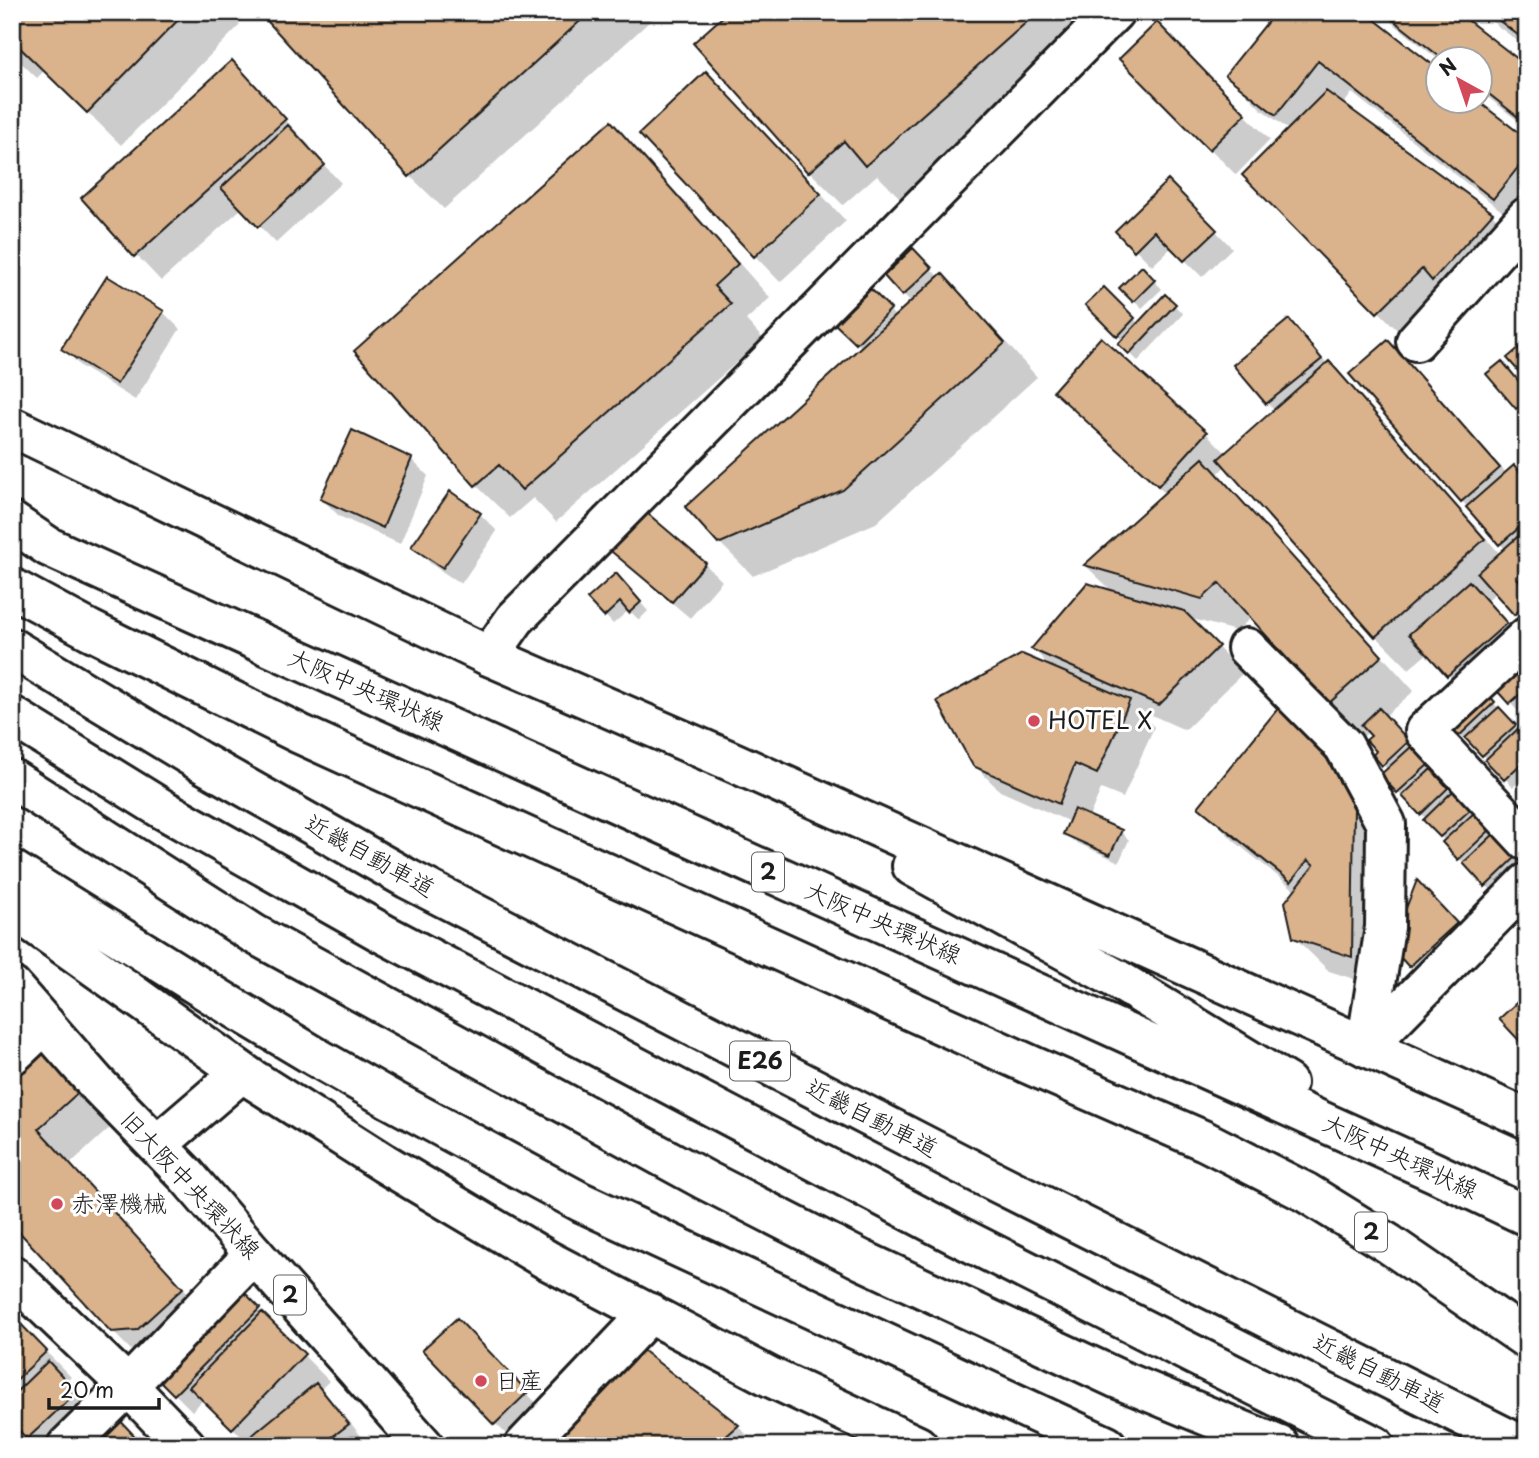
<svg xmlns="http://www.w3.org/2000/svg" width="1539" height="1458" viewBox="0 0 1539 1458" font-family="'Playpen Sans','Klee One',sans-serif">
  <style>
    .shadow { fill: #0003 }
    .building { fill: #dab28b; stroke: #1c1c1c; stroke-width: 2 }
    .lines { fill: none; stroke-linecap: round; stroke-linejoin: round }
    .minor-casing { stroke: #1c1c1c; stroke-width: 44 }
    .major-casing { stroke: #1c1c1c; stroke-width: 44 }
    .highway-casing { stroke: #1c1c1c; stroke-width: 44 }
    .minor { stroke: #fff; stroke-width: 38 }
    .major { stroke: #fff; stroke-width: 38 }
    .highway { stroke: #fff; stroke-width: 38 }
    .poi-dot { fill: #d1495b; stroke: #fff; stroke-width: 2.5 }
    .labels { text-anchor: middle; stroke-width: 6; stroke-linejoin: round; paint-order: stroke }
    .shield { fill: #fff; stroke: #606060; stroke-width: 2 }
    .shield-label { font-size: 23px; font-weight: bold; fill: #1c1c1c }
    .street-label { font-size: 24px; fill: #1c1c1c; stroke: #fff }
    .poi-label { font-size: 24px; fill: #1c1c1c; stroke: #fff; text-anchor: start }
  </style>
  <rect width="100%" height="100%" fill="#fff"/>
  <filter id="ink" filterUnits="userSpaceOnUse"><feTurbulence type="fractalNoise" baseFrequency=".0143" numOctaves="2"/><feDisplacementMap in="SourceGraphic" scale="14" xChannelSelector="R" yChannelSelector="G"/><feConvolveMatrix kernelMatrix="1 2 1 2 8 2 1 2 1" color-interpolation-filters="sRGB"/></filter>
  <g filter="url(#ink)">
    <path class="shadow" d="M12,12H228L240,25L121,145L45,70L37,78L12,54Z
      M264,12H660L444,209L410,176Z
      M731,12H1109L900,198L877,175L843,205L810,172L696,44Z
      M1254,12H1362L1438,102H1476L1527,141V231L1352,93L1343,105L1492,214L1525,248L1466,313L1412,345L1244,175L1289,130L1261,109L1228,75L1268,23Z
      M1379,12H1455L1527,68V128L1480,91V60H1439Z
      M1479,12H1527V48Z
      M1157,25L1270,140L1236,175L1122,59Z
      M232,63L310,146L308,148L341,183L276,243L242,208L161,281L83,198Z
      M732,99L846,221L780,282L755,256Z
      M611,124L645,157L770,298L746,320L763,339L556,522L533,498L510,518L476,485L357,351Z
      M1185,199L1232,248L1202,277L1172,247L1152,266L1118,231Z
      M913,251L940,278L942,276L976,309L1037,377L876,523L753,576L720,543L862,348L838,324L871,291L896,317L912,303L886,276Z
      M1142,268L1162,289L1142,308L1122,288Z
      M1104,289L1139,324L1165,296L1183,314L1138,361L1120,344L1123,341L1087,305Z
      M163,312L180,329L135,400L80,366L63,348Z
      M1289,321L1306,338L1328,365L1329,364L1362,397L1501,555L1506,550L1462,501L1388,342L1413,368L1507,474L1527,481V625L1496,592L1487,601L1522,641L1465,692L1428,653L1409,669L1376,636L1226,465L1217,475L1236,494L1414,691L1385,716L1435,773L1433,774L1523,866L1495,894L1459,858L1427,819L1398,792L1388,770L1375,755L1379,751L1374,736L1369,731L1363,737L1330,703L1252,617L1236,631L1189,618L1243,673L1185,730L1136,708L1154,727L1123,798L1101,789L1089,817L1121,832L1129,840L1119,862L1073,841L1065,833L1070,822L1000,791L974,765L1053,669L1033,649L1113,592L1086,566L1166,494L1081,417L1055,391L1206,433L1227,454L1275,411L1267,403Z
      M1489,374L1527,392V415L1526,416L1517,408Z
      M411,459L428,476L400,544L339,516L322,499Z
      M480,514L497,531L461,584L431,564L414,547Z
      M609,547L705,564L722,581L690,618L626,564Z
      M624,584L648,611L639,620L629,610L613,624L590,599Z
      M1527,651V703L1518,711L1510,703Z
      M1482,690L1519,731L1527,736V775L1513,787L1471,741L1469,743L1448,722Z
      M1301,717L1387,841L1385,989L1329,971L1295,938L1296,891L1234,841L1201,807Z
      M1434,899L1473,941L1428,983L1393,947Z
      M41,1047L114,1124L70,1164L210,1317L238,1289L329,1381L320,1390L341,1411L369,1446H241L247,1442L204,1399L192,1411L112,1331L12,1222Z
      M12,1317L71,1377L66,1382L93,1410L55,1446H37L19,1428L17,1430L12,1425Z
      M473,1337L543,1410L512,1440L495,1423Z
      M638,1349L738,1426L758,1446H539Z"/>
    <path class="building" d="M12,12H186L87,113L12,40Z
      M261,12H590L409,177L260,13Z
      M728,12H1038L865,166L844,141L808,173L693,43Z
      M1261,12H1365L1438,69V102H1479L1527,139V156L1493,199L1318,61L1276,115L1225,75L1270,19Z
      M1383,12H1457L1527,66V105L1518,117L1480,87V60H1444Z
      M1488,12H1527V42Z
      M1157,22L1246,114L1209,150L1119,59Z
      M232,60L286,119L134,257L81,198Z
      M706,71L821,194L754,257L639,134Z
      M1326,91L1493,213L1432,281L1422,269L1377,313L1242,175Z
      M611,121L738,264L714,286L731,304L522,490L499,465L475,486L354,351Z
      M288,125L325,165L258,227L221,188Z
      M1168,180L1217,230L1184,261L1154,231L1134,251L1115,231Z
      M913,248L932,268L902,296L884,276Z
      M1142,266L1155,280L1133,302L1119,288Z
      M942,273L1005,343L843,490L718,544L685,507Z
      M107,276L164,311L117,384L61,349Z
      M1104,287L1135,318L1117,337L1085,305Z
      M871,289L891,309L856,344L835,324Z
      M1165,294L1176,304L1129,354L1118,344Z
      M1289,319L1322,359L1266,404L1233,365Z
      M1101,337L1207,432L1158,486L1053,391Z
      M1388,340L1500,468L1461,502L1349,374Z
      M1527,341V381L1507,358Z
      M1329,361L1485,539L1375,637L1218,459Z
      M1502,361L1527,391V401L1516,409L1486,374Z
      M352,430L412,458L383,528L320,499Z
      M1203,458L1382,656L1328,704L1219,583L1202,599L1084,565Z
      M1514,465L1527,480V521L1499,545L1466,507Z
      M450,491L481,513L443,568L411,547Z
      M640,507L706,563L672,602L606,547Z
      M1524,531L1527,534V568L1516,577L1527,590V603L1514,615L1477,573Z
      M616,573L641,602L629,613L620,602L604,617L587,599Z
      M1469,581L1507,623L1447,676L1409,634Z
      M1087,583L1184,611L1219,646L1159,705L1031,649Z
      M1527,649V688L1509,704L1489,682Z
      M1022,654L1130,700L1097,774L1075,764L1059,804L973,766L937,701Z
      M1482,687L1495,702L1459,736L1445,722Z
      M1284,701L1303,716L1354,807L1352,957L1293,938L1285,902L1314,865L1308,860L1291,882L1198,807Z
      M1499,707L1516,725L1482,756L1465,738Z
      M1379,708L1409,741L1382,766L1373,755L1376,751L1366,740L1371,736L1361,725Z
      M1520,727L1527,734V758L1504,780L1485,760Z
      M1412,746L1429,764L1397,793L1380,775Z
      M1431,769L1448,788L1420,815L1402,796Z
      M1453,791L1470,810L1440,837L1423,820Z
      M1074,809L1122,830L1110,855L1063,834Z
      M1474,813L1490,830L1458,860L1442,842Z
      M1494,834L1516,857L1485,887L1463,863Z
      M1417,880L1457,923L1409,967L1391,947Z
      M1527,993V1049L1499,1019Z
      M41,1045L82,1089L38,1129L183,1288L137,1330L111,1332L12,1224V1071Z
      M238,1286L260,1308L174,1395L152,1373Z
      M262,1312L305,1354L232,1429L189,1387Z
      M12,1315L47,1351L12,1384Z
      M457,1318L528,1392L494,1425L422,1350Z
      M637,1346L739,1425L715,1446H536Z
      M48,1361L77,1392L27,1439L12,1423V1396Z
      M316,1383L349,1424L327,1441L331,1446H239Z
      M115,1415L144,1446H83Z"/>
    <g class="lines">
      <defs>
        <path id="minor" d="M1416,341L1527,217
          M1527,637L1425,731L1527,841
          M1247,648L1344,746L1386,824L1385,927L1366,1047
          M489,656L515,619L1114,12
          M1366,1047L1527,883
          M12,1055L45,1024
          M12,1275L128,1386L186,1446
          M67,1446L128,1386L254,1254
          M524,1446L650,1313"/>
        <path id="major" d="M12,427L489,656L735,763L1527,1119
          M12,522L49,547L1434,1172L1527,1216
          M912,866L1115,978L1287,1083
          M12,870L226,1003L316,1057L388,1098L581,1202L1107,1446
          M12,908L249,1077L384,1163L547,1260L770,1377L918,1446
          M12,987L96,1083L186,1175L254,1254L424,1446
          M157,1145L242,1072"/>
        <path id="highway" d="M12,588L90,630L300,734L1035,1067L1205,1141L1305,1192L1389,1244L1527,1339
          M12,648L199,761L408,879L982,1175L1523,1446
          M12,716L164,810L384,934L950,1232L1375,1446
          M12,779L254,934L705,1180L862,1260L1118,1379L1280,1446"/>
      </defs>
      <use href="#minor" class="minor-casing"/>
      <use href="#major" class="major-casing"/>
      <use href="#highway" class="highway-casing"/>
      <use href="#minor" class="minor"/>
      <use href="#major" class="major"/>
      <use href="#highway" class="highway"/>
    </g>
  </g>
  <g class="poi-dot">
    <circle cx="1034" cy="721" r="7"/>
    <circle cx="57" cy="1204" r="7"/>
    <circle cx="481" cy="1381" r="7"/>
  </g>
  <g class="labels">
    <g class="shield">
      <rect x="752" y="852.5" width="32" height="39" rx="5"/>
      <rect x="730" y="1041.5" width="60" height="39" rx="5"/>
      <rect x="1355" y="1212.5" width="32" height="39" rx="5"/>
      <rect x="274" y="1275.5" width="32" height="39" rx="5"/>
    </g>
    <g class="shield-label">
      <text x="768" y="880">2</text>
      <text x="760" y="1069">E26</text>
      <text x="1371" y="1240">2</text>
      <text x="290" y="1303">2</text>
    </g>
    <g class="street-label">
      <text transform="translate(366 690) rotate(24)" y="8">大阪中央環状線</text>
      <text transform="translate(370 856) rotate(29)" y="8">近畿自動車道</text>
      <text transform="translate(883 923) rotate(24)" y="8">大阪中央環状線</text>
      <text transform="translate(872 1118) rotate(27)" y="8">近畿自動車道</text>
      <text transform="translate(1400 1157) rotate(25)" y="8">大阪中央環状線</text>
      <text transform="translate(190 1185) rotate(47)" y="8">旧大阪中央環状線</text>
      <text transform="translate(1379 1373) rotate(27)" y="8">近畿自動車道</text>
    </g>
    <g class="poi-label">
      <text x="1048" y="729">HOTEL X</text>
      <text x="71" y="1212">赤澤機械</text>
      <text x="495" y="1389">日産</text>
    </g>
  </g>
  <rect width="1539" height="1458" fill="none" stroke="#fff" stroke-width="42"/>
  <rect x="21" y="21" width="1497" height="1416" fill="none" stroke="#1c1c1c" stroke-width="2.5" filter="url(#ink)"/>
  <g transform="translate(1459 80) rotate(320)"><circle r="33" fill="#ffffff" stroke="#a4a4a4" stroke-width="2"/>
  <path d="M0-5L12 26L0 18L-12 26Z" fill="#d1495b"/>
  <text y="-10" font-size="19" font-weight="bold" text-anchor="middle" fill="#1c1c1c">N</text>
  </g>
  <path d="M49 1398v10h110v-10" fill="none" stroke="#1c1c1c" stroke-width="3.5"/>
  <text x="60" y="1398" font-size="21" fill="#1c1c1c" stroke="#ffffff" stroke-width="5" paint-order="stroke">20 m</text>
</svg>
